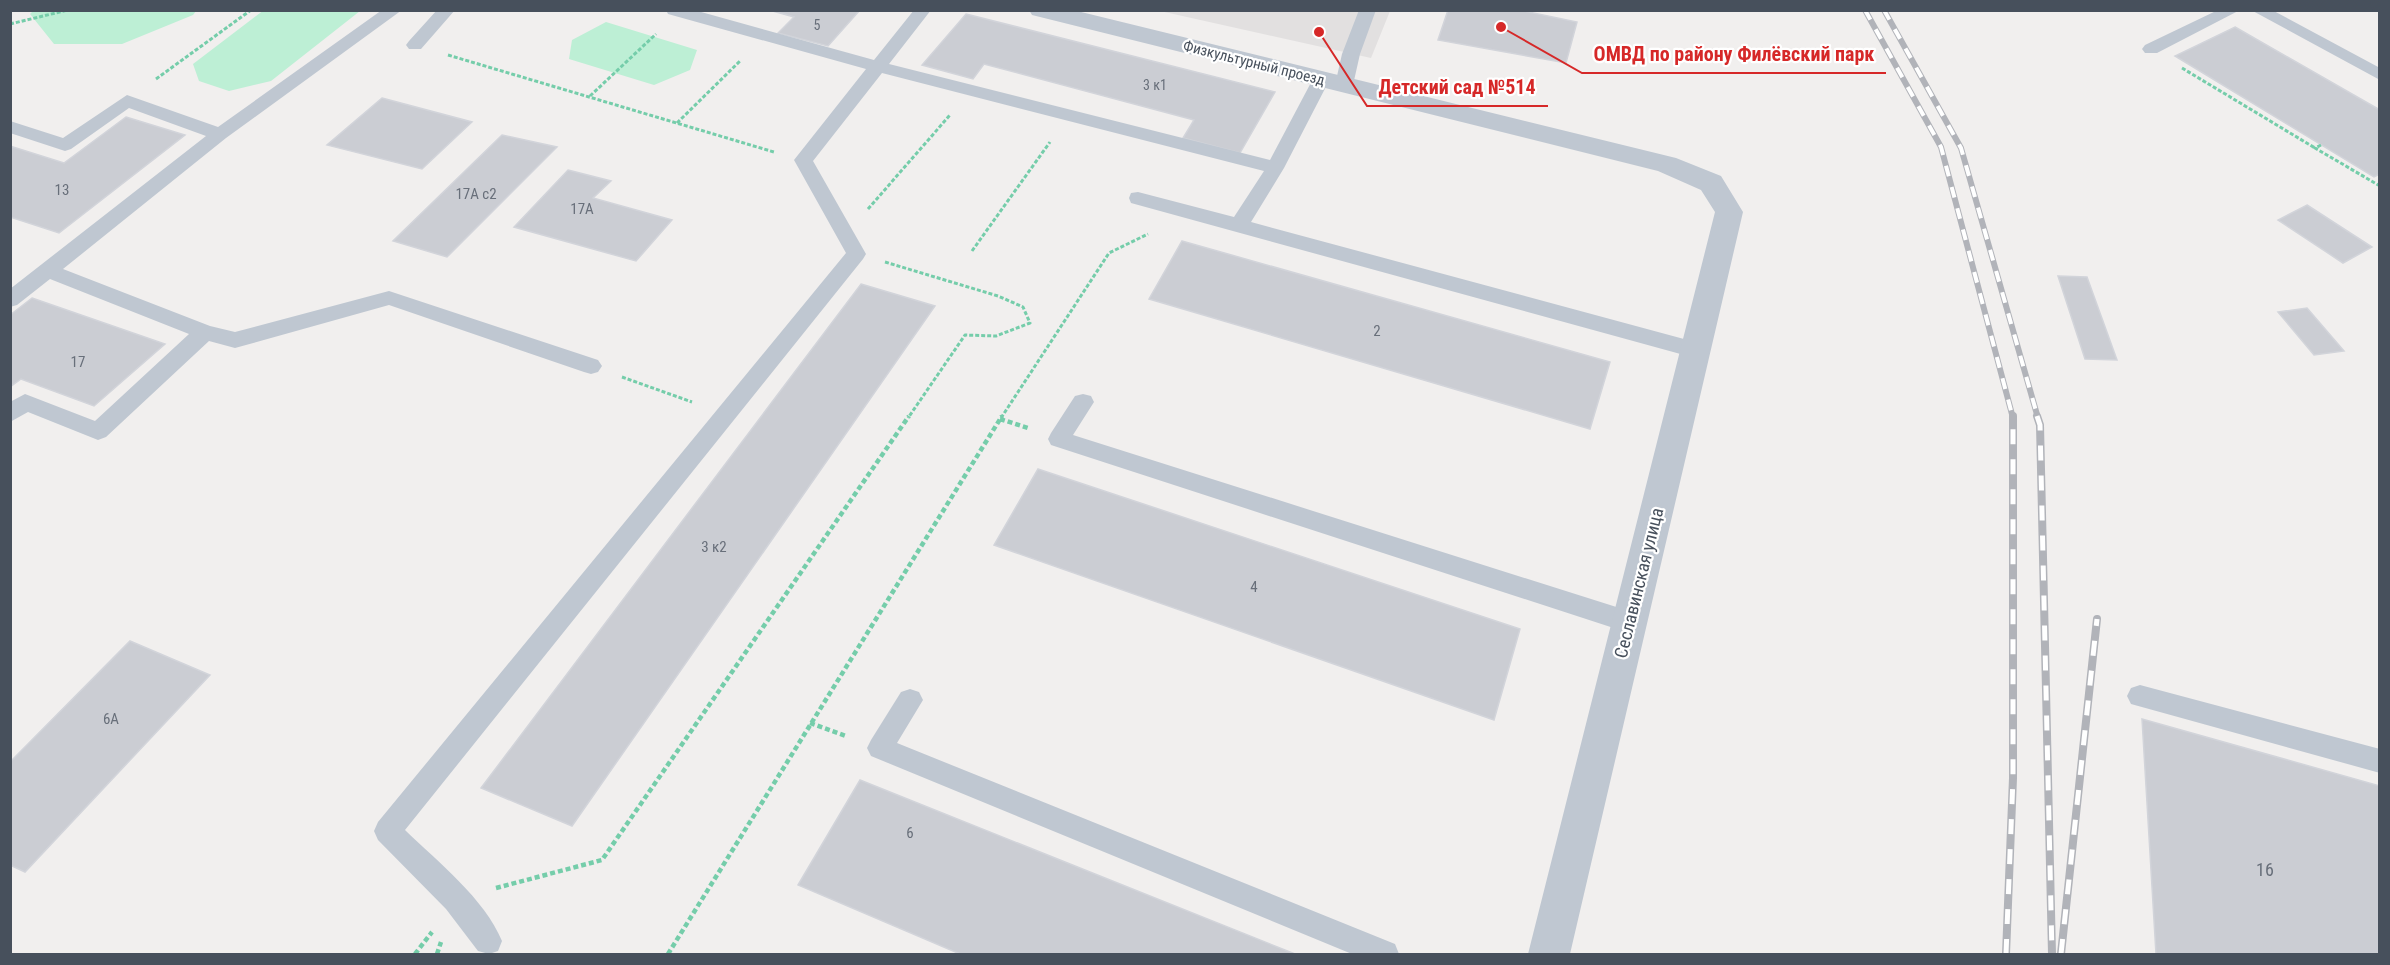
<svg xmlns="http://www.w3.org/2000/svg" width="2390" height="965" viewBox="0 0 2390 965" font-family="'Roboto Condensed',sans-serif">
  <style>
    .education { fill: #e2e0e0 }
    .green { fill: #bdefd5 }
    .building { fill: #cbcdd3; stroke: #d2d4da; stroke-width: 1.5 }
    .lines { fill: none; stroke-linecap: round; stroke-linejoin: round }
    .path-far1 { stroke: #75cdaa; stroke-width: 3; stroke-dasharray: 4 2; stroke-linecap: butt }
    .path { stroke: #75cdaa; stroke-width: 4.5; stroke-dasharray: 5 3; stroke-linecap: butt }
    .lane { fill: #bfc7d1; fill-rule: evenodd }
    .street { fill: #bfc7d1; fill-rule: evenodd }
    .rail-far1-casing { stroke: #b1b3b9; stroke-width: 6 }
    .rail-casing { stroke: #b1b3b9; stroke-width: 8 }
    .rail-far1 { stroke: #fff; stroke-width: 4; stroke-dasharray: 11; stroke-linecap: butt }
    .rail { stroke: #fff; stroke-width: 5; stroke-dasharray: 15; stroke-linecap: butt }
    .labels { text-anchor: middle; stroke-width: 4.5; stroke-linejoin: round; paint-order: stroke }
    .far-number-label { font-size: 14px; fill: #686f7a }
    .far-street-label { font-size: 15px; fill: #47505c; stroke: #fff }
    .number-label { font-size: 15px; fill: #686f7a }
    .street-label { font-size: 18px; fill: #47505c; stroke: #fff }
    .near-number-label { font-size: 18px; fill: #686f7a }
    .leader { fill: none; stroke: #d62828; stroke-width: 2 }
    .callout-dot { fill: #d62828; stroke: #fff; stroke-width: 2 }
    .callout-label { font-size: 20px; text-anchor: middle; font-weight: bold; fill: #d62828; stroke: #fff; stroke-width: 4.5; stroke-linejoin: round; paint-order: stroke }
  </style>
  <rect width="100%" height="100%" fill="#f1efee"/>
  <path class="education" d="M1160,11H1390L1371,58Z"/>
  <path class="green" d="M34,10H196V11L193,15L122,44H54L30,14Z
    M264,10H360V11L271,81L229,91L199,81L193,64Z
    M606,22L697,50L690,70L654,85L569,59L572,40Z"/>
  <path class="building" d="M769,10H860L828,46L778,33L794,17Z
    M1448,10H1519L1577,22L1566,63L1438,40Z
    M966,14L1275,92L1240,153L1183,138L1194,120L984,64L973,79L922,65Z
    M2235,27L2380,110V174L2374,177L2175,56Z
    M382,98L472,122L422,169L327,145Z
    M126,117L185,135L59,233L10,217V146L64,163Z
    M502,135L557,147L447,257L393,241Z
    M568,170L611,181L593,198L672,220L636,261L514,227Z
    M2307,205L2372,247L2343,263L2278,220Z
    M1182,241L1610,362L1590,429L1149,299Z
    M2058,276L2087,277L2117,360L2085,359Z
    M861,284L935,306L572,826L481,788Z
    M32,298L165,344L94,406L21,379L10,387V315Z
    M2307,308L2344,351L2314,355L2278,312Z
    M1038,469L1520,629L1494,720L994,545Z
    M130,641L210,675L25,872L10,865V762Z
    M2142,719L2380,786V954H2156Z
    M860,780L1295,954H960L798,885Z"/>
  <g class="lines">
    <path class="path-far1" d="M10,24L68,10
      M448,55L774,152
      M2182,68L2315,148
      M156,79L251,10
      M590,96L656,34
      M677,123L741,60
      M2321,145L2315,148L2380,186
      M868,209L950,115
      M972,251L1050,142
      M885,262L998,296L1023,307L1030,323L996,336L965,335L908,418
      M622,377L692,402
      M1001,418L1109,253L1148,234"/>
    <path class="path" d="M1000,419L1028,428
      M810,723L846,736
      M496,888L602,860L909,416
      M415,954L432,932
      M437,954L441,942
      M668,954L1002,416"/>
    <path class="lane" d="M382,10H402L226,138L63,269L210,326L235,332L389,291L598,360L602,366L598,372L591,374L584,372L389,305L235,348L209,341L106,437L98,440L28,412L10,422V402L25,394L95,421L189,334L50,279L17,305L10,307V289L206,136L129,108L71,149L65,151L10,133V121L63,138L127,95L218,127Z
      M437,10H455L421,49H409L406,45L409,41Z
      M666,10H694L874,60L914,10H931L889,64L1270,160L1315,75H1327L1330,79L1284,168L1251,222L1695,342L1702,344L1705,350L1702,356L1695,358L1131,203L1129,198L1131,193L1138,192L1234,217L1264,171L882,73L813,161L866,254L863,259L405,830C437,861 485,899 502,941L498,951L489,954L478,951L446,909L378,840L374,831L378,822L846,253L794,160L866,69L668,14Z
      M1359,10H1376L1360,54L1353,85L1344,91L1335,85L1342,54Z
      M2218,10H2240L2157,53H2145L2142,49L2145,45Z
      M2251,10H2272L2380,68V80Z
      M1083,394L1091,396L1094,402L1073,435L1629,611L1638,615L1641,622L1638,629L1629,633L1051,445L1048,439L1051,433L1075,396Z
      M2140,685L2380,749V773L2131,704L2127,696L2131,688Z
      M910,689L919,692L923,700L897,743L1395,944L1399,954H1352L871,756L867,748L871,740L901,692Z"/>
    <path class="street" d="M1029,10H1073L1676,158L1721,176L1743,212L1570,954H1528L1715,212L1701,190L1658,171L1032,15Z"/>
    <defs>
      <path id="rail-far1" d="M1865,10L1941,147L2013,418
        M1884,10L1961,148L2038,418"/>
      <path id="rail" d="M2037,416L2040,425L2052,954
        M2006,954L2013,778V416
        M2061,954L2097,619"/>
    </defs>
    <use href="#rail-far1" class="rail-far1-casing"/>
    <use href="#rail" class="rail-casing"/>
    <use href="#rail-far1" class="rail-far1"/>
    <use href="#rail" class="rail"/>
  </g>
  <g class="labels">
    <g class="far-number-label">
      <text x="817" y="30">5</text>
      <text x="1155" y="90">3 к1</text>
    </g>
    <g class="far-street-label">
      <text transform="translate(1254 63) rotate(14)" y="5">Физкультурный проезд</text>
    </g>
    <g class="number-label">
      <text x="62" y="195">13</text>
      <text x="476" y="199">17А с2</text>
      <text x="582" y="214">17А</text>
      <text x="1377" y="336">2</text>
      <text x="78" y="367">17</text>
      <text x="714" y="552">3 к2</text>
      <text x="1254" y="592">4</text>
      <text x="111" y="724">6А</text>
      <text x="910" y="838">6</text>
    </g>
    <g class="street-label">
      <text transform="translate(1639 583) rotate(-76)" y="6">Сеславинская улица</text>
    </g>
    <g class="near-number-label">
      <text x="2265" y="876">16</text>
    </g>
  </g>
  <path class="leader" d="M1501 27L1582 73H1886M1319 32L1367 106H1548"/>
  <g class="callout-dot">
    <circle cx="1501" cy="27" r="6"/>
    <circle cx="1319" cy="32" r="6"/>
  </g>
  <g class="callout-label">
    <text x="1734" y="61">ОМВД по району Филёвский парк</text>
    <text x="1457" y="94">Детский сад №514</text>
  </g>
  <rect width="2390" height="965" fill="none" stroke="#47505c" stroke-width="24"/>
</svg>
